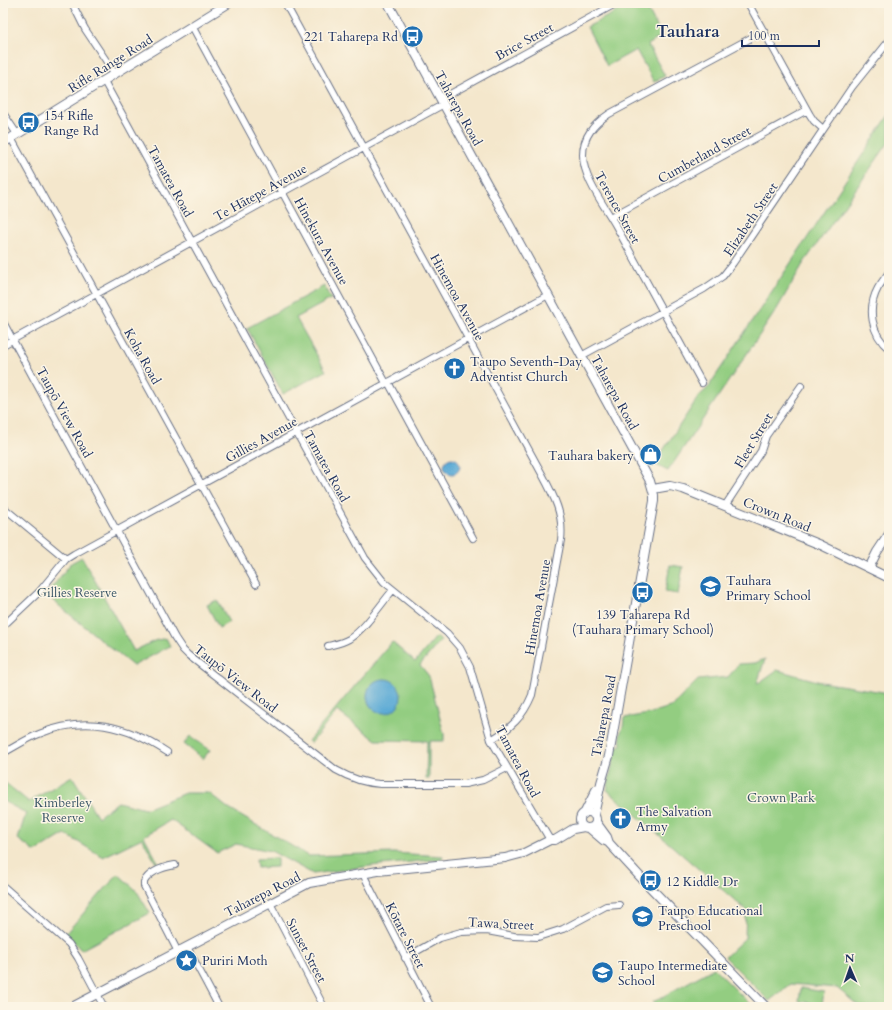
<svg xmlns="http://www.w3.org/2000/svg" width="892" height="1010" viewBox="0 0 892 1010" font-family="Cardo,serif">
  <style>
    .green { fill: #93cd81; stroke: #577e70 }
    .water { fill: #5caad5; stroke: #3c6c9a }
    .lines { fill: none; stroke-linecap: round; stroke-linejoin: round }
    .street-casing { stroke: #676f84; stroke-width: 8 }
    .secondary-casing { stroke: #676f84; stroke-width: 10 }
    .street { stroke: #fff; stroke-width: 6 }
    .secondary { stroke: #fff; stroke-width: 8 }
    .labels { text-anchor: middle; stroke-width: 3; stroke-linejoin: round; paint-order: stroke }
    .poi-label { font-size: 13px; fill: #1b2f5e; stroke: #fcf5e5; text-anchor: start }
    .street-label { font-size: 13px; fill: #1b2f5e; stroke: #fcf5e5 }
    .park-label { font-size: 13px; fill: #395667; stroke: #fcf5e5 }
    .district-label { font-size: 17px; font-weight: bold; fill: #1b2f5e; stroke: #fcf5e5 }
  </style>
  <rect width="100%" height="100%" fill="#fcf5e5"/>
  <filter id="ink" filterUnits="userSpaceOnUse"><feTurbulence type="fractalNoise" baseFrequency=".025" numOctaves="2"/><feDisplacementMap in="SourceGraphic" scale="8" xChannelSelector="R" yChannelSelector="G"/><feConvolveMatrix kernelMatrix="1 2 1 2 8 2 1 2 1" color-interpolation-filters="sRGB"/></filter>
  <filter id="wash" filterUnits="userSpaceOnUse"><feTurbulence type="fractalNoise" baseFrequency=".012" numOctaves="4" result="noise"/><feDisplacementMap in="SourceGraphic" scale="16" xChannelSelector="R" yChannelSelector="G"/><feGaussianBlur stdDeviation="0.9" result="paint"/><feColorMatrix in="noise" values="0 0 0 0 0 0 0 0 0 0 0 0 0 0 0 0 0 1.4 0 .05"/><feComposite in="paint" operator="in"/></filter>
  <g filter="url(#wash)">
    <rect width="100%" height="100%" fill="#f4e7cc"/>
    <path class="green" d="M633,3H644L662,36L648,45L665,76L654,82L636,50L607,66L587,27Z
      M889,115V142L803,264L777,309L668,471L654,464L699,396L710,386L711,383Z
      M324,286L331,299L296,318L326,371L283,394L247,328Z
      M82,557L134,651L154,641L166,638L170,646L133,666L46,595L71,563Z
      M670,565L683,567L678,594L665,592Z
      M217,600L229,622L219,628L207,605Z
      M437,636L441,640L420,665L429,676L444,734V741H429V779H426L427,741L376,740L337,711L311,743L308,741L392,642L415,662Z
      M765,659L757,684L777,670L821,682L889,693V1007H860L837,988L791,984L769,1001L725,957L745,938L746,910L607,790L616,747L621,745L620,734L623,727L624,718L648,714L673,706L683,695L698,680L728,677L739,664L755,663Z
      M190,736L210,750L203,759L184,744Z
      M72,776L98,817L118,802L145,809L185,793H209L229,809L309,856L393,853L443,856L442,859L371,866L313,874L271,851L236,844L217,853L171,820L144,836L158,862L156,863L142,838L103,857L65,834L35,852L18,839L26,813L3,801V781L29,802Z
      M277,858V867L257,868L256,859Z
      M118,874L136,890L150,913L81,950L66,933Z
      M714,968L753,1007H655L653,1002Z
      M801,988L824,992L822,1005L799,1001Z"/>
    <path class="water" d="M444 466a8 8 0 1 1 16 0a8 8 0 1 1-16 0Z
      M367 696a17 17 0 1 1 34 0a17 17 0 1 1-34 0Z"/>
  </g>
  <g filter="url(#ink)">
    <g class="lines">
      <defs>
        <path id="street" d="M72,3L85,29L115,74
          M285,3L542,474C554,496 564,515 561,540L532,695C523,717 511,728 491,740
          M748,3L810,115L814,121L823,129
          M192,26L386,383
          M104,81L365,558L384,582L447,633L460,648L470,667L491,740L550,840
          M441,99L617,3
          M3,113L17,134
          M11,138L256,584
          M611,217L807,110
          M889,272C885,278 881,283 878,288C867,308 871,334 889,349
          M3,322L175,638L183,650L188,655L336,770C350,778 363,783 380,784H465L483,780L507,768
          M3,345L444,104
          M581,356L704,289L723,276L733,263L852,87L889,41
          M388,382L473,538
          M702,383C673,331 645,278 616,226C605,206 583,179 583,155C583,136 594,124 609,114L764,31
          M725,506L761,451L766,436L801,386
          M3,507L66,559
          M3,626L39,592L66,559L74,554L548,295
          M328,646C336,644 342,643 349,639C366,628 380,605 393,590
          M3,753C15,747 26,739 39,734C85,715 126,725 167,752
          M175,865C164,867 149,872 144,882V886L178,952
          M363,874L431,1007
          M3,886L69,944L78,958L104,1007
          M270,903L324,1007
          M187,947L219,1007
          M405,958L440,938L461,932L487,931L514,936L538,937L563,929L606,906L619,905"/>
        <path id="secondary" d="M388,3L650,481L654,495V501L609,756L601,783L594,815
          M3,143L229,3
          M653,489L670,486L683,489L821,545L889,578
          M869,568L877,552L889,534
          M580 820a8 8 0 1 1 16 0a8 8 0 1 1-16 0Z
          M584,814L596,790
          M596,822L607,837L609,843L645,882L766,1007
          M589,828L603,840L608,842
          M72,1007L309,883L378,871L505,858L524,853L550,840H555L573,829L584,827"/>
      </defs>
      <use href="#street" class="street-casing"/>
      <use href="#secondary" class="secondary-casing"/>
      <use href="#street" class="street"/>
      <use href="#secondary" class="secondary"/>
    </g>
  </g>
  <defs>
    <symbol id="bus-disc" viewBox="-11 -11 22 22"><circle r="9.5" fill="#1f6fb2" stroke="#fcf5e5"/><path d="M-5-6H5V4H4V6H2V4H-2V6H-4V4H-5ZM-3.5-4V0h7V-4ZM-3.5 1.2v1.5H-2V1.2ZM2 1.2v1.5H3.5V1.2Z" fill="#fff"/></symbol>
    <symbol id="church-disc" viewBox="-11 -11 22 22"><circle r="9.5" fill="#1f6fb2" stroke="#fcf5e5"/><path d="M-1.2-6h2.4v3.5h3.3v2.4h-3.3V6h-2.4V-.1h-3.3v-2.4h3.3Z" fill="#fff"/></symbol>
    <symbol id="shop-disc" viewBox="-11 -11 22 22"><circle r="9.5" fill="#1f6fb2" stroke="#fcf5e5"/><path d="M-5-2.5h2.3a2.7 3.5 0 0 1 5.4 0H5L5.5 6h-11ZM-1.5-2.5h3a1.5 2.3 0 0 0-3 0Z" fill="#fff"/></symbol>
    <symbol id="school-disc" viewBox="-11 -11 22 22"><circle r="9.5" fill="#1f6fb2" stroke="#fcf5e5"/><path d="M0-5L7-2L0 1L-7-2ZM-4 1L0 2.5L4 1V4Q0 6-4 4Z" fill="#fff"/></symbol>
    <symbol id="sight-disc" viewBox="-11 -11 22 22"><circle r="9.5" fill="#1f6fb2" stroke="#fcf5e5"/><path d="M0-6L1.8-2.2L6-1.7L2.9 1.2L3.7 5.4L0 3.3L-3.7 5.4L-2.9 1.2L-6-1.7L-1.8-2.2Z" fill="#fff"/></symbol>
  </defs>
  <g fill-rule="evenodd">
    <use href="#bus-disc" x="400" y="24" width="25" height="25"/>
    <use href="#bus-disc" x="16" y="110" width="25" height="25"/>
    <use href="#church-disc" x="442" y="356" width="25" height="25"/>
    <use href="#shop-disc" x="638" y="442" width="25" height="25"/>
    <use href="#school-disc" x="698" y="574" width="25" height="25"/>
    <use href="#bus-disc" x="630" y="580" width="25" height="25"/>
    <use href="#church-disc" x="608" y="806" width="25" height="25"/>
    <use href="#bus-disc" x="638" y="868" width="25" height="25"/>
    <use href="#school-disc" x="630" y="904" width="25" height="25"/>
    <use href="#sight-disc" x="174" y="948" width="25" height="25"/>
    <use href="#school-disc" x="590" y="960" width="25" height="25"/>
  </g>
  <g class="labels">
    <g class="poi-label">
      <text x="398" y="41" text-anchor="end">221 Taharepa Rd</text>
      <text x="44" y="120">154 Rifle<tspan x="44" dy="15">Range Rd</tspan></text>
      <text x="470" y="366">Taupo Seventh-Day<tspan x="470" dy="15">Adventist Church</tspan></text>
      <text x="634" y="460" text-anchor="end">Tauhara bakery</text>
      <text x="726" y="585">Tauhara<tspan x="726" dy="15">Primary School</tspan></text>
      <text x="643" y="619" text-anchor="middle">139 Taharepa Rd<tspan x="643" dy="15">(Tauhara Primary School)</tspan></text>
      <text x="636" y="816">The Salvation<tspan x="636" dy="15">Army</tspan></text>
      <text x="666" y="886">12 Kiddle Dr</text>
      <text x="658" y="915">Taupo Educational<tspan x="658" dy="15">Preschool</tspan></text>
      <text x="202" y="965">Puriri Moth</text>
      <text x="618" y="970">Taupo Intermediate<tspan x="618" dy="15">School</tspan></text>
    </g>
    <g class="street-label">
      <text transform="translate(524 41) rotate(-29)" y="5">Brice Street</text>
      <text transform="translate(110 63) rotate(-32)" y="5">Rifle Range Road</text>
      <text transform="translate(459 108) rotate(61)" y="5">Taharepa Road</text>
      <text transform="translate(704 154) rotate(-29)" y="5">Cumberland Street</text>
      <text transform="translate(171 181) rotate(61)" y="5">Tamatea Road</text>
      <text transform="translate(260 192) rotate(-29)" y="5">Te Hātepe Avenue</text>
      <text transform="translate(618 207) rotate(61)" y="5">Terence Street</text>
      <text transform="translate(750 219) rotate(-56)" y="5">Elizabeth Street</text>
      <text transform="translate(322 241) rotate(61)" y="5">Hinekura Avenue</text>
      <text transform="translate(458 297) rotate(61)" y="5">Hinemoa Avenue</text>
      <text transform="translate(143 356) rotate(61)" y="5">Koha Road</text>
      <text transform="translate(615 392) rotate(61)" y="5">Taharepa Road</text>
      <text transform="translate(65 412) rotate(61)" y="5">Taupō View Road</text>
      <text transform="translate(261 439) rotate(-29)" y="5">Gillies Avenue</text>
      <text transform="translate(753 440) rotate(-59)" y="5">Fleet Street</text>
      <text transform="translate(327 466) rotate(61)" y="5">Tamatea Road</text>
      <text transform="translate(777 514) rotate(22)" y="5">Crown Road</text>
      <text transform="translate(537 607) rotate(-80)" y="5">Hinemoa Avenue</text>
      <text transform="translate(236 678) rotate(38)" y="5">Taupō View Road</text>
      <text transform="translate(603 716) rotate(-79)" y="5">Taharepa Road</text>
      <text transform="translate(518 761) rotate(62)" y="5">Tamatea Road</text>
      <text transform="translate(262 894) rotate(-27)" y="5">Taharepa Road</text>
      <text transform="translate(501 923) rotate(3)" y="5">Tawa Street</text>
      <text transform="translate(406 935) rotate(63)" y="5">Kōtare Street</text>
      <text transform="translate(307 950) rotate(62)" y="5">Sunset Street</text>
    </g>
    <g class="park-label">
      <text x="77" y="597">Gillies Reserve</text>
      <text x="781" y="802">Crown Park</text>
      <text x="63" y="807">Kimberley<tspan x="63" dy="15">Reserve</tspan></text>
    </g>
    <g class="district-label">
      <text x="688" y="37">Tauhara</text>
    </g>
  </g>
  <rect width="892" height="1010" fill="none" stroke="#fcf5e5" stroke-width="16"/>
  <g transform="translate(850 968) rotate(358)" stroke="#fcf5e5" stroke-width="3" paint-order="stroke">
  <path d="M0-3L7 15L0 10L-7 15Z" fill="#1b2f5e"/>
  <text y="-6" font-size="11" font-weight="bold" text-anchor="middle" fill="#1b2f5e">N</text>
  </g>
  <path d="M742 40v6h77v-6" fill="none" stroke="#1b2f5e" stroke-width="2"/>
  <text x="748" y="40" font-size="12" fill="#1b2f5e" stroke="#fcf5e5" stroke-width="3" paint-order="stroke">100 m</text>
</svg>
